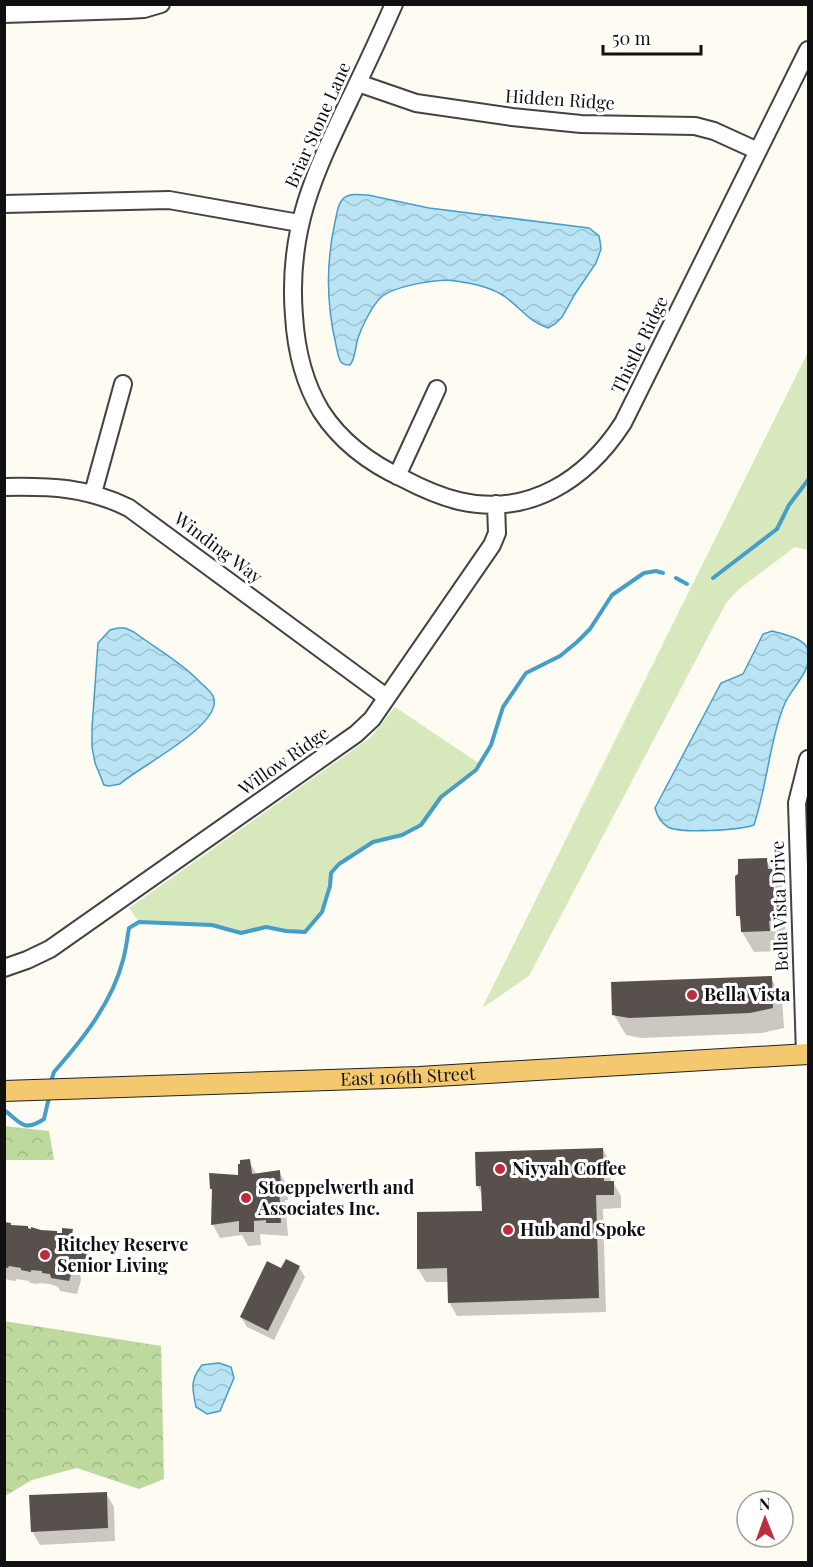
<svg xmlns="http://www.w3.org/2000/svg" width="813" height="1567" viewBox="0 0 813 1567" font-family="'Playfair Display',serif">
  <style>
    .grass { fill: #d7e8bd }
    .forest { fill: url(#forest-crowns) }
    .water { fill: url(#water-waves); stroke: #449ec8; stroke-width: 1.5 }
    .shadow { fill: #0003; fill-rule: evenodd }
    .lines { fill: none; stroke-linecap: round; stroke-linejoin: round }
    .stream { stroke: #449ec8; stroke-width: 4 }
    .building { fill: #58504d }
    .minor-casing { stroke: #434343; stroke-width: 20 }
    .major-casing { stroke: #212121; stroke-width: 22 }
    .minor { stroke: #fff; stroke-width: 16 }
    .major { stroke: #f3c86f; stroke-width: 20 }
    .poi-dot { fill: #bb2d3f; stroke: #fff; stroke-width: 2 }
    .labels { text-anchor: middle; stroke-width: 6; stroke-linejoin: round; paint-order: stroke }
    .street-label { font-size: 18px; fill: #101010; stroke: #fff }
    .poi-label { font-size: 18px; font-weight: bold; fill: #101010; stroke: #fff; text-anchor: start }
  </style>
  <defs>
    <pattern id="forest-crowns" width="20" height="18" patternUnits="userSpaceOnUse" patternTransform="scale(1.5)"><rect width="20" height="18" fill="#bdd99d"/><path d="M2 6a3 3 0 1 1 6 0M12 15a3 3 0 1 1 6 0" fill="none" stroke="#a1b986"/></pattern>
    <pattern id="water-waves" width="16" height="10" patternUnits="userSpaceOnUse" patternTransform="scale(1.5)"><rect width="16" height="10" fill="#bae3f4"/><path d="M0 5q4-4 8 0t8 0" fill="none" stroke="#9fc2d0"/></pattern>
  </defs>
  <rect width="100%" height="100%" fill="#fefbf3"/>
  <path class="grass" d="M808,352V550L795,547L739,589L726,603L529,976L482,1008Z
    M395,707L480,764L466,778L441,797L421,825L402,835L372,842L339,864L331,873L330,886L322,912L305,932L286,931L266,927L241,933L212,925L139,922L129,908L370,738Z"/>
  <path class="forest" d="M4,1126L49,1131L54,1160H5Z
    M4,1321L161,1346L164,1479L139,1489L77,1468L32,1480L5,1496Z"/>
  <path class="water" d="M368,195L429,208L589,228L599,236L600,241L601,249L596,263L575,294L562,317L555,324L548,328C529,322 520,307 504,296C490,287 471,283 456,281C439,278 393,286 380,298C371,308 362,326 358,338C355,347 356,357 350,365C346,365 344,365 341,362C338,358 337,350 336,345C326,303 326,263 335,222C337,214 337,206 342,200C348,192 360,195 368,195Z
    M118,628H125L134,632C155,648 178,660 197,679C202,685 209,689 213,696C226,724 138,767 120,784L109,786L104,785L95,763L92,747V728L98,643L110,630Z
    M772,631C783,634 805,638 808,650C813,670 793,686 785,703C770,738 767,786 754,825C739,830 682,834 668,827C660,822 657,816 655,808L721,683L743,674L763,634Z
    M219,1363L231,1367L234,1378L220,1411L207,1414L196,1407C192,1388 190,1380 202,1365Z"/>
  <path class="shadow" d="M766,860L784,890L786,941H780V951L754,952L742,932V923L738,916ZM772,878H775L777,928H774Z
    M771,978L782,998L784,1028L762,1033L641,1038L626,1035L614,1015Z
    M603,1149L610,1163L611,1183L613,1182L621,1196V1208L603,1209L606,1312L457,1316L449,1302V1282H426L418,1269L483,1212V1195L477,1186Z
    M249,1161L257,1175L279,1172L287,1185L288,1200H285L288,1236L260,1234L261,1245L248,1246L242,1235L220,1238L213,1225L214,1193L211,1189L240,1176Z
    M4,1224L28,1230L63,1235L72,1231L78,1242L86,1244L93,1258L92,1275L80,1273L81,1280L77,1294L60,1291L58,1287L50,1284L38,1283V1284L30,1283L29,1281L16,1279V1281L8,1280L4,1277Z
    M299,1267L305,1277L274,1340L247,1327L241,1317L282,1270Z
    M106,1493L114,1507L115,1541L40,1545L32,1531Z"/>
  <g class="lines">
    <path class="stream" d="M676,578L687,584
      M713,578L777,529L789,505L808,480
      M51,1081L54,1072C82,1040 112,1003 123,960C126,950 127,939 129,928L139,922L212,925L241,933L266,927L286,931L305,932L322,912L330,886L331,873L339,864L373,842L402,835L421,825L441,797L476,770L491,745L503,707L526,673L560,656L577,642L590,629L612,595L644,573L656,571L663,573
      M4,1110C21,1122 23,1133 44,1119L49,1097"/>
  </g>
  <path class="building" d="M767,858L768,869H773L775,921H769L770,931L741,932L740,916H736L735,876L738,874V859Z
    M772,976L773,1008L750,1013L629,1018L612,1015L611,982Z
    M603,1148L604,1181H614V1195H596L599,1298L448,1303L447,1268L417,1269V1212L482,1211L481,1186H476L475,1152Z
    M250,1159L252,1174L280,1170L281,1187H279L281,1223H266V1220L254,1221V1232H239V1221L211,1225L212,1189H210L209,1173L238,1175V1164H240V1160Z
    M4,1222L11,1223V1225L28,1226V1228L31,1229V1227L41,1230L57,1231V1233H62V1228L73,1229L71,1238L87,1243L84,1250H87L85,1262L72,1260V1265H74L69,1281L51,1278L50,1274L42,1273V1271L31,1270V1272L21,1270V1268L9,1266L8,1268L4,1267Z
    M286,1259L300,1266L268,1331L240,1317L267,1261L281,1268Z
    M107,1492L108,1528L31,1532L29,1495Z"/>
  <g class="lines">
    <defs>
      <path id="minor" d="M394,4C380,36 365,68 350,99C314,174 287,230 294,316C296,349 303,381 321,411C341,442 371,464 404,479C421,488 439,496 459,501C529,517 586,480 623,423L808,50
        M4,14L127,10L144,9L161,4
        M358,83L416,103L512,117L581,124L695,126L714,131L758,151
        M4,204L169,200L299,223
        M397,476L437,389
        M4,487C50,486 87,487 129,508L386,697
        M93,493L123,384
        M4,968L27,960L50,949L356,734L372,719L492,545L497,533L496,504
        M805,1054L797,803L808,759"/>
      <g id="major">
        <path id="s1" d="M4,1091L419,1077L808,1054"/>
      </g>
    </defs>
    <use href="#minor" class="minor-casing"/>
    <use href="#major" class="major-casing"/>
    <use href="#minor" class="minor"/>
    <use href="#major" class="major"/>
  </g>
  <g class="poi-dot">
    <circle cx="692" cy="995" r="6"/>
    <circle cx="500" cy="1169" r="6"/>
    <circle cx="246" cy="1198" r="6"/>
    <circle cx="508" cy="1230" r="6"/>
    <circle cx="45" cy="1255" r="6"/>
  </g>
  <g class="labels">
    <g class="street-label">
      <text transform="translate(560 100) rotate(4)" y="6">Hidden Ridge</text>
      <text transform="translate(318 125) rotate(-66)" y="6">Briar Stone Lane</text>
      <text transform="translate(640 345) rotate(-64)" y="6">Thistle Ridge</text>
      <text transform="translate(218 548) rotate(37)" y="6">Winding Way</text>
      <text transform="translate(284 761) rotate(-35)" y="6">Willow Ridge</text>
      <text transform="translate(780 906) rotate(-92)" y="6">Bella Vista Drive</text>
      <text dy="6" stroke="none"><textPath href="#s1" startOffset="404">East 106th Street</textPath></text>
    </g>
    <g class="poi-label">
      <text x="704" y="1001">Bella Vista</text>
      <text x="512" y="1175">Niyyah Coffee</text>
      <text x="258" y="1194">Stoeppelwerth and<tspan x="258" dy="21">Associates Inc.</tspan></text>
      <text x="520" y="1236">Hub and Spoke</text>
      <text x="57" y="1251">Ritchey Reserve<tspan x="57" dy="21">Senior Living</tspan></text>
    </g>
  </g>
  <rect width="813" height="1567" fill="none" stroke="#101010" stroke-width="12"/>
  <g transform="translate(765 1519) rotate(359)"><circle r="28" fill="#ffffff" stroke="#9f9f9f" stroke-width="1.5"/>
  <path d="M0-4.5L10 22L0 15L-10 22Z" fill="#bb2d3f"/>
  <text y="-9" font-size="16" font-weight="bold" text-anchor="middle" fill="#101010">N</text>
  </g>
  <path d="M603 45v9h98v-9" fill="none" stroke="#101010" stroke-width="3"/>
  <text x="612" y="45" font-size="18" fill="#101010" stroke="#ffffff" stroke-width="4.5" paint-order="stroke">50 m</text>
</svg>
